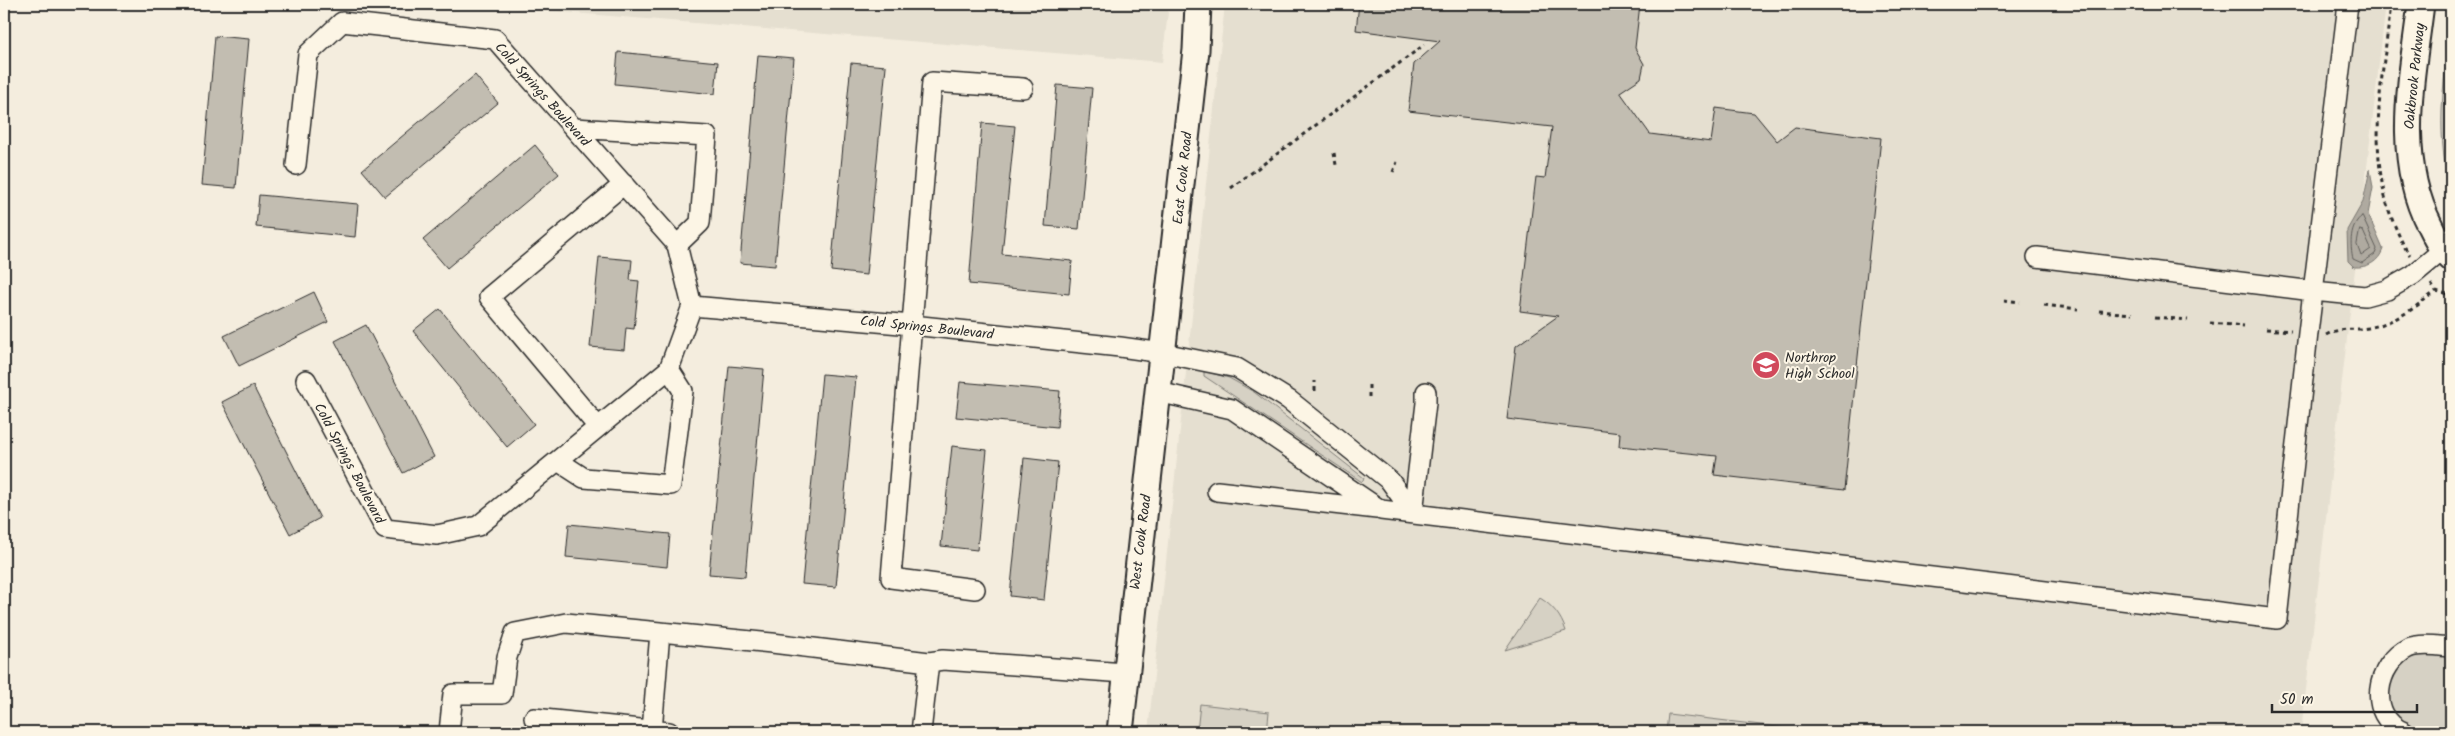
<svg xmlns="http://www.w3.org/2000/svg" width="2455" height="736" viewBox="0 0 2455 736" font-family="Kalam,sans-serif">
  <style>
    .built { fill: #e5dfd0 }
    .green { fill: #d6d1c4; stroke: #807e78 }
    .water { fill: #afaaa0; stroke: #7a7771 }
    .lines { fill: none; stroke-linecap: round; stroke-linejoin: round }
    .shore { stroke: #605e5a; stroke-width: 1 }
    .building { fill: #c2bdb1; stroke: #2b2b2b }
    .minor-casing { stroke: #2b2b2b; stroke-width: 22 }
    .major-casing { stroke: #2b2b2b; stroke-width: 29 }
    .path { stroke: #2b2b2b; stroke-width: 3; stroke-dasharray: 4 4; stroke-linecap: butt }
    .minor { stroke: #fcf5e5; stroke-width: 19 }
    .major { stroke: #fcf5e5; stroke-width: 25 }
    .labels { text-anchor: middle; stroke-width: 4; stroke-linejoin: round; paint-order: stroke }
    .street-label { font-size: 14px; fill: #2b2b2b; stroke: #fcf5e5 }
    .poi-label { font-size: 14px; fill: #2b2b2b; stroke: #fcf5e5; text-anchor: start }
  </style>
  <rect width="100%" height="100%" fill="#f4edde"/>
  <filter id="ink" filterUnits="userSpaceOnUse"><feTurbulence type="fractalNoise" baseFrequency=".02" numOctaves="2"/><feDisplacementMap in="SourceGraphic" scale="10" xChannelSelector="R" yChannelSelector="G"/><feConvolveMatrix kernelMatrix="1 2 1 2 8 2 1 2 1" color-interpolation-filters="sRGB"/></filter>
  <g filter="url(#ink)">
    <path class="built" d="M466,4H1169L1162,62Z
      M1225,4H2386L2301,732H1148Z"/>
    <path class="green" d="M2451,28V196C2436,133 2442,91 2451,28Z
      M1204,371L1229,378L1254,392L1364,478L1362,482L1204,376Z
      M1540,598C1553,606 1561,616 1566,631L1505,650Z
      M2426,654L2451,655V732C2434,732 2413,732 2399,720C2382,704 2386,674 2404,661C2411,657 2419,655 2426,654Z
      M1200,704L1269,712L1267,732H1197Z
      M1668,714L1820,732H1666Z"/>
    <path class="water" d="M2370,169L2373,188L2368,214L2383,249C2379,262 2367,268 2354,267L2348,261L2347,230L2363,202Z"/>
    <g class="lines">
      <path class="shore" d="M2362,216L2377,249L2375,254L2362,263L2353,259C2350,245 2349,225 2362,216Z
        M2360,230L2363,231L2371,249L2361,256L2357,245Z"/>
    </g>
    <path class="building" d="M1359,4H1640L1635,48L1644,64L1641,78L1620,92L1650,134L1711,142L1716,108L1754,113L1777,141L1795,127L1881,138L1844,490L1714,475L1717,456L1619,446L1620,433L1507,419L1516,346L1558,316L1520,311L1536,177L1545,178L1552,127L1408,111L1414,64L1440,41L1356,30Z
      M215,36L249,39L236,188L202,185Z
      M618,52L718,62L715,94L615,84Z
      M758,55L794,58L775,266L740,263Z
      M851,63L886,66L866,275L831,271Z
      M475,75L498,103L385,197L362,170Z
      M1057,85L1092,88L1079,229L1045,226Z
      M982,123L1015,126L1002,254L1072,261L1069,294L969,284Z
      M535,145L559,174L447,268L423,240Z
      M259,195L358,204L355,237L256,227Z
      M599,257L632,260L630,280L639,281L634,329L626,328L624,350L590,347Z
      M314,292L328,322L239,366L224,336Z
      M440,309L534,424L507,447L413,331Z
      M366,325L434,457L403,473L335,341Z
      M729,366L764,369L745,577L709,574Z
      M822,374L856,377L836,587L802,584Z
      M960,382L1060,391L1057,427L956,417Z
      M253,386L320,518L290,534L222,402Z
      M952,446L987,450L977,550L941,546Z
      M1024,458L1058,462L1044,600L1010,596Z
      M569,524L670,534L667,567L566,557Z"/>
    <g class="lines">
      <defs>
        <path id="minor" d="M574,128L707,136L700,223L677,245
          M296,165L308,54L342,22L495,39L677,245L692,306L669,369L478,526L437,535L385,529L306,380
          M2037,257L2313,291L2365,296L2387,290L2413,275L2443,250
          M692,306L912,325L1120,347L1163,353L1237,368L1289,400L1390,481L1413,513
          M1158,392L1232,409L1381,510L2277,619L2308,333L2348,4
          M598,427L489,297L624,184
          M558,461L584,478L671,485L683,391L669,369
          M1217,491L1377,509
          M1413,513L1426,403V392
          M975,589L891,578L932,82L1023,88
          M534,718L669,732
          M652,731L660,632L772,643L929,662L943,660L1125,673
          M449,732L453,694H502L507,657L515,633L566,623L660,632
          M921,732L929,662
          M2404,732C2366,716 2376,664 2408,648C2420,643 2439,646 2451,647"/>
        <path id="major" d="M2421,4C2412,78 2394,157 2430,226C2436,238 2441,249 2451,258
          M1120,732L1196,50L1198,4"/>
      </defs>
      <use href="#minor" class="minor-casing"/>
      <use href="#major" class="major-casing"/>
      <path class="path" d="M2391,4C2383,77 2365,154 2394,224C2399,235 2403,246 2410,255
        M1334,153L1336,165
        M1393,172L1397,162
        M1231,188L1424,45
        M2431,284L2436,291L2451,295
        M2004,300L2020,302
        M2044,305L2078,309
        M2099,311L2132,314
        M2155,317L2188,320
        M2210,323L2244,326
        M2266,329L2291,331
        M2326,335C2343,326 2351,331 2368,328C2397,322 2413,309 2436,291
        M1315,391V381
        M1369,397V385"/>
      <use href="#minor" class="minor"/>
      <use href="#major" class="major"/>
    </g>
  </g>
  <defs>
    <symbol id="school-disc" viewBox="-11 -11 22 22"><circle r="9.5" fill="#d1495b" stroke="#fcf5e5"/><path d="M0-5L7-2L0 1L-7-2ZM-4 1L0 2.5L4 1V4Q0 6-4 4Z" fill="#fff"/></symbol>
  </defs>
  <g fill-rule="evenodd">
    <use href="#school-disc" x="1750" y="349" width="32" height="32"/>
  </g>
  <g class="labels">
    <g class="street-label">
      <text transform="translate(2414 76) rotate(-84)" y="5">Oakbrook Parkway</text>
      <text transform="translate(543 94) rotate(48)" y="5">Cold Springs Boulevard</text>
      <text transform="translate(1182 178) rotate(-84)" y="5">East Cook Road</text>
      <text transform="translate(927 327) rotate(6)" y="5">Cold Springs Boulevard</text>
      <text transform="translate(350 463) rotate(62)" y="5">Cold Springs Boulevard</text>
      <text transform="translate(1140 542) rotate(-83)" y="5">West Cook Road</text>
    </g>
    <g class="poi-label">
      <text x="1785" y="362">Northrop<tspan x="1785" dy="16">High School</tspan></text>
    </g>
  </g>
  <rect width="2455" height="736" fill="none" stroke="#fcf5e5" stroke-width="20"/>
  <rect x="10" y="10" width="2435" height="716" fill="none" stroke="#2b2b2b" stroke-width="2" filter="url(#ink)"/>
  <path d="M2272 704v8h145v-8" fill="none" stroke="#2b2b2b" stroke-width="2.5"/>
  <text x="2280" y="704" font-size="15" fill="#2b2b2b" stroke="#fcf5e5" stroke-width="4" paint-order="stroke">50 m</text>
</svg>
